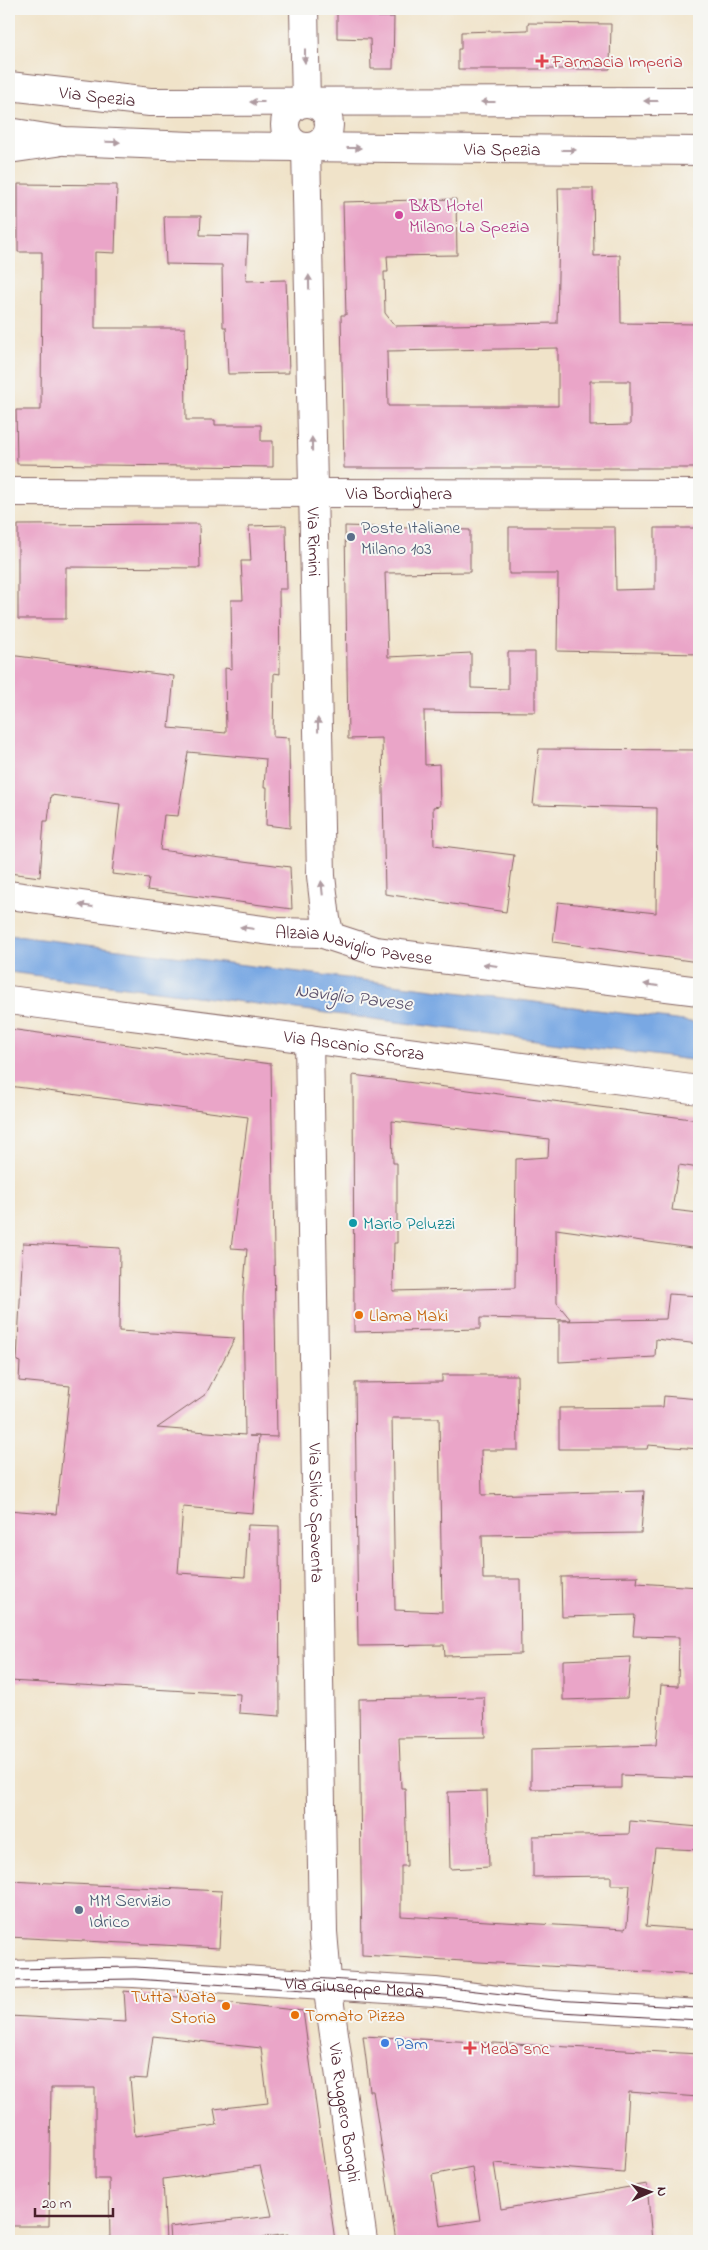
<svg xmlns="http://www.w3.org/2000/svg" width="708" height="2250" viewBox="0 0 708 2250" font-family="'Indie Flower',sans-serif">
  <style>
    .water { fill: #79a8e3; stroke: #626487 }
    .building { fill: #eaa5c8; fill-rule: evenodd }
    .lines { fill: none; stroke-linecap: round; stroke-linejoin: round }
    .minor-casing { stroke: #846462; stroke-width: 30 }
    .major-casing { stroke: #846462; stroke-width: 30 }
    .minor { stroke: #fff; stroke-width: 28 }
    .major { stroke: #fff; stroke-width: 28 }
    .tram { stroke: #4a1f2b; stroke-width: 1 }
    .oneway { fill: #ae9aa0 }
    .health-dot { fill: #e0444e; stroke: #f6f6f2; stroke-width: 2 }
    .hotel-dot { fill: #d1479c; stroke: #f6f6f2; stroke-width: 2 }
    .service-dot { fill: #5c6f8a; stroke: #f6f6f2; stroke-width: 2 }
    .culture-dot { fill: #0f9aa8; stroke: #f6f6f2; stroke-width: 2 }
    .food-dot { fill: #e8710a; stroke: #f6f6f2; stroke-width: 2 }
    .shop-dot { fill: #3f7fe0; stroke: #f6f6f2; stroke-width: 2 }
    .labels { text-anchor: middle; stroke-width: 4; stroke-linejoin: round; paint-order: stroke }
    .health-label { font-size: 18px; fill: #be3a42; stroke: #f6f6f2; text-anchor: start }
    .street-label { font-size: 18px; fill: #4a1f2b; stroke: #f6f6f2 }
    .hotel-label { font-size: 18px; fill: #b23c85; stroke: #f6f6f2; text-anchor: start }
    .service-label { font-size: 18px; fill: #4e5e75; stroke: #f6f6f2; text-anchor: start }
    .culture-label { font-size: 18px; fill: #0d838f; stroke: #f6f6f2; text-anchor: start }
    .food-label { font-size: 18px; fill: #c56008; stroke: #f6f6f2; text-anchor: start }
    .shop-label { font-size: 18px; fill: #366cbe; stroke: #f6f6f2; text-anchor: start }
    .water-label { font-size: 19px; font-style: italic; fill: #5a4f6b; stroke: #f6f6f2 }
  </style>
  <rect width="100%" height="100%" fill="#f6f6f2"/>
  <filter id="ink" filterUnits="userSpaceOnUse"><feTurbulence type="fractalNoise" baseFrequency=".02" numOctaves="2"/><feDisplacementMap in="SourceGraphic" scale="10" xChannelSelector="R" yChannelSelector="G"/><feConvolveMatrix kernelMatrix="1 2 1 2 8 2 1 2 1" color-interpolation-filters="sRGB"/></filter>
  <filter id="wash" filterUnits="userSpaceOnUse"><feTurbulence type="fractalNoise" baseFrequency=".0096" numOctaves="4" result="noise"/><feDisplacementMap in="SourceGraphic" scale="20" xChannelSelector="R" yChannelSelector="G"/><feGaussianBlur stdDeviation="1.12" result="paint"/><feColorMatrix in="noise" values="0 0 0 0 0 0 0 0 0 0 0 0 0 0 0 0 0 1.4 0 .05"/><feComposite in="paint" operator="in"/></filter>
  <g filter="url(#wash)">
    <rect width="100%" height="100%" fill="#f0e3c9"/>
    <path class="water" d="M9,935L699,1023V1061L9,972Z"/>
    <g id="blocks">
      <path class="building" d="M337,9H378V17H394L393,69H371L370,39L337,38Z
        M528,23L611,24L610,69H458V49H461V32L528,30Z
        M18,184L117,185L115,253L95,252V328H185L186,420H215V425H261V441H273V467L17,464L16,410H41L42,252H18Z
        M558,188H593L594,256L620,255L621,323L699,324V468H344L341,315H346L343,202L456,199L457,255L387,256L388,272H384L385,313L395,326L557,323L559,228ZM558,348V406H388L387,351ZM590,381H630V425L590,426Z
        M164,216H201L200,235L248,236L246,281L286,280L289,373L228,374L226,327H223L222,265L166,264Z
        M199,524L200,568L66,567V619H18V525Z
        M286,525L287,589H279L280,674L274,673L273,737L289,738L290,828L266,825L267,787H264L266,759L188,752L178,816L164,815L160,850L290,867L292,909L147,890L149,878L112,874L120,804L51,795L48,821H44L40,877L9,873V655L174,676L169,728L226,733L225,668L232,669L231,600H243L241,561H251L249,526Z
        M345,526L470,530V572L385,573L388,657L471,653V688L508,689V652H535V712L424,711L425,765L439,764L440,806L433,807L434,845L514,855L506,912L385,894L382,738L348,739Z
        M509,527H615L616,590L655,589V528H699V654L557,651L558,574H509Z
        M539,749L699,750L698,962L553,942L558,902L656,913L657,808L533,805Z
        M9,1029L271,1064L277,1437L249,1436H259L253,1513L183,1507L178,1573L245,1577L248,1525L279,1526L280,1716L239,1713L240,1694L9,1681V1510L56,1514L70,1386L19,1381L20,1362L17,1361L23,1243L120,1248L119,1331L235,1338L206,1394L157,1428L245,1435L243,1296L247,1249L231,1248L248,1117L9,1086Z
        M353,1075L699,1120V1168L679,1165L672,1210L699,1213V1249L556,1229L557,1303L571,1320L480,1318V1329L354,1332ZM392,1121L549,1139L548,1157L516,1159L515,1288L393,1291L394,1243H397V1163H393Z
        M669,1294L699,1296V1344L656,1339L655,1357L559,1362V1321L666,1319Z
        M442,1375H517L518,1450H481L482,1495L644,1491L641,1533L482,1535L483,1579H520L521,1654L445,1656L444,1645L358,1646L355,1383L442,1382ZM392,1418H439L442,1612L395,1610Z
        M664,1396L699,1399V1449L648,1445L647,1449H559V1408L663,1407Z
        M638,1576L637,1583L699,1587V1778L621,1775V1788L531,1789V1749L656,1745L661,1685L678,1686L679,1637L633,1636L635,1615L562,1617L561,1577Z
        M631,1657L627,1698L563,1700V1660Z
        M484,1697L485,1737L399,1738L401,1788H405L407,1866H401V1916L625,1929L627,1925L630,1885H611V1876L533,1877V1836L629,1834L630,1821L699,1827V1850L655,1848L646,1926L699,1930V1975L362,1955L359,1699Z
        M487,1791L489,1867L450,1869L448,1792Z
        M9,1881L222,1891L219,1948L9,1937Z
        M124,1991L303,2011L335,2241H289L288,2234L235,2241H170L169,2227L272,2216L260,2166L163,2179L166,2241H110L109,2179H95V2088H51L49,2226H9V2016L126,2022ZM153,2036L261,2048L268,2103L214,2109L217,2125L135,2136L130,2078L147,2079Z
        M363,2036L699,2054V2097L629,2092L624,2173L494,2163L501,2209L647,2184L652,2241H396L373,2091H370ZM472,2167L480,2220L440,2226L432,2175Z"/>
    </g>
  </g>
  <g filter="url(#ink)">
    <use href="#blocks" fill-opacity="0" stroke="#846462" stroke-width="1"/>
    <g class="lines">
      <defs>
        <g id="minor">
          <path d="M304,9L306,103"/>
          <circle cx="307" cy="125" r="22"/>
          <path id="s1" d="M306,147L321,876L326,919L330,936"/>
          <path d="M9,149L57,142"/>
          <path id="s2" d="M9,492L699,494"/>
          <path id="s3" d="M9,895L278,932L320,933L375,951L699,991"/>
          <path id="s4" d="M309,1039L323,1932L328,1991L363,2241"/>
          <path id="s5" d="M9,1975L102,1972L134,1973L435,1992L522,2003L699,2014"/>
        </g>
        <g id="major">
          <path id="s6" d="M9,86L150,102L699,101"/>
          <path id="s7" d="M9,132L65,141L192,146L699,151"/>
          <path id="s8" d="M9,1000L699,1090"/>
        </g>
      </defs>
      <use href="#minor" class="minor-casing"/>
      <use href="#major" class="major-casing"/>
      <use href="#minor" class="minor"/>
      <use href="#major" class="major"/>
      <path class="tram" d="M9,1969L136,1967L424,1985L554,2000L699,2008
        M9,1981L134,1979L446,1999L543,2011L699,2020"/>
    </g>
    <defs><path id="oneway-solid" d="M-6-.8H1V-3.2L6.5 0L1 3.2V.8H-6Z" transform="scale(1.25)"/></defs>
    <g class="oneway">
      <use href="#oneway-solid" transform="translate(305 56) rotate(90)"/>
      <use href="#oneway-solid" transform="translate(651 101) rotate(180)"/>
      <use href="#oneway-solid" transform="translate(257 102) rotate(-180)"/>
      <use href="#oneway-solid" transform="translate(488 102) rotate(180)"/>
      <use href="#oneway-solid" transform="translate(113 142) rotate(2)"/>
      <use href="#oneway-solid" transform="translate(354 148)"/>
      <use href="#oneway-solid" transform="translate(569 150)"/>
      <use href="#oneway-solid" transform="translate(309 282) rotate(-91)"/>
      <use href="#oneway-solid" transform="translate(312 444) rotate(-91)"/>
      <use href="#oneway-solid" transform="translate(318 725) rotate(-91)"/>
      <use href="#oneway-solid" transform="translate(322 888) rotate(-96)"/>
      <use href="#oneway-solid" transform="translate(86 906) rotate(-172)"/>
      <use href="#oneway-solid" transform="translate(247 928) rotate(-172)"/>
      <use href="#oneway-solid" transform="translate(490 965) rotate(-173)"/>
      <use href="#oneway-solid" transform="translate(651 985) rotate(-173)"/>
    </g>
  </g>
  <g class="health-dot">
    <path d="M539.5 53.5h5v5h5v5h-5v5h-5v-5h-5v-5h5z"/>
    <path d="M467.5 2040.5h5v5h5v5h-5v5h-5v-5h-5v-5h5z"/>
  </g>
  <circle class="hotel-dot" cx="399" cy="215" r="5"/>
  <g class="service-dot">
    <circle cx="351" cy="537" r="5"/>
    <circle cx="79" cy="1910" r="5"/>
  </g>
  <circle class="culture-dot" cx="353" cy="1223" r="5"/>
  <g class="food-dot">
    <circle cx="359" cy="1315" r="5"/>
    <circle cx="226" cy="2006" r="5"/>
    <circle cx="295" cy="2015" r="5"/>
  </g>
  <circle class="shop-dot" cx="385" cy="2043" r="5"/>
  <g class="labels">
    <g class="health-label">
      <text x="552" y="67">Farmacia Imperia</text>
      <text x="480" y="2054">Meda snc</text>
    </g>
    <g class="street-label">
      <text dy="6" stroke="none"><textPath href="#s6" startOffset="89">Via Spezia</textPath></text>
      <text dy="6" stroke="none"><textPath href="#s7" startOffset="494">Via Spezia</textPath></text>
      <text dy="6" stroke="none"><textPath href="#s2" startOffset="390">Via Bordighera</textPath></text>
      <text dy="6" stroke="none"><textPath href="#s1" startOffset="395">Via Rimini</textPath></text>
      <text dy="6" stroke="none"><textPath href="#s3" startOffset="349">Alzaia Naviglio Pavese</textPath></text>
      <text dy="6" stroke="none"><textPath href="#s8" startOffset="348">Via Ascanio Sforza</textPath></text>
      <text dy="6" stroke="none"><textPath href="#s4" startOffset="474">Via Silvio Spaventa</textPath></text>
      <text dy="6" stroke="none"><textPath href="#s5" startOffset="346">Via Giuseppe Meda</textPath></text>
      <text dy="6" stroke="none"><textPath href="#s4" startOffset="1075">Via Ruggero Bonghi</textPath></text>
    </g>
    <g class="hotel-label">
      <text x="409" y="211">B&amp;B Hotel<tspan x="409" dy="21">Milano La Spezia</tspan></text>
    </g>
    <g class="service-label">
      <text x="361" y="533">Poste Italiane<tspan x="361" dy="21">Milano 103</tspan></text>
      <text x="89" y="1906">MM Servizio<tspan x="89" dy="21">Idrico</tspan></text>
    </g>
    <g class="culture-label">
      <text x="363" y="1229">Mario Peluzzi</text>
    </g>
    <g class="food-label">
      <text x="369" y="1321">Llama Maki</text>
      <text x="216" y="2002" text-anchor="end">Tutta 'Nata<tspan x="216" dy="21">Storia</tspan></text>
      <text x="305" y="2021">Tomato Pizza</text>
    </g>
    <g class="shop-label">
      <text x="395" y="2049">Pam</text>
    </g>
    <g class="water-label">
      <text transform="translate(354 996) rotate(7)" y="7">Naviglio Pavese</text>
    </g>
  </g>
  <rect width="708" height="2250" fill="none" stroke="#f6f6f2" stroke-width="30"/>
  <g transform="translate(650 2192) rotate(88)" stroke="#f6f6f2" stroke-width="4" paint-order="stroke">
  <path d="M0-4L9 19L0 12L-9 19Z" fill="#4a1f2b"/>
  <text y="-8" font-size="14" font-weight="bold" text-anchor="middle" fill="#4a1f2b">N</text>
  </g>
  <path d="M35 2208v8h78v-8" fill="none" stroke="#4a1f2b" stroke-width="2.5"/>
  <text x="42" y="2208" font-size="15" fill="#4a1f2b" stroke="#f6f6f2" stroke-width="4" paint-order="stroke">20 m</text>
</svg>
